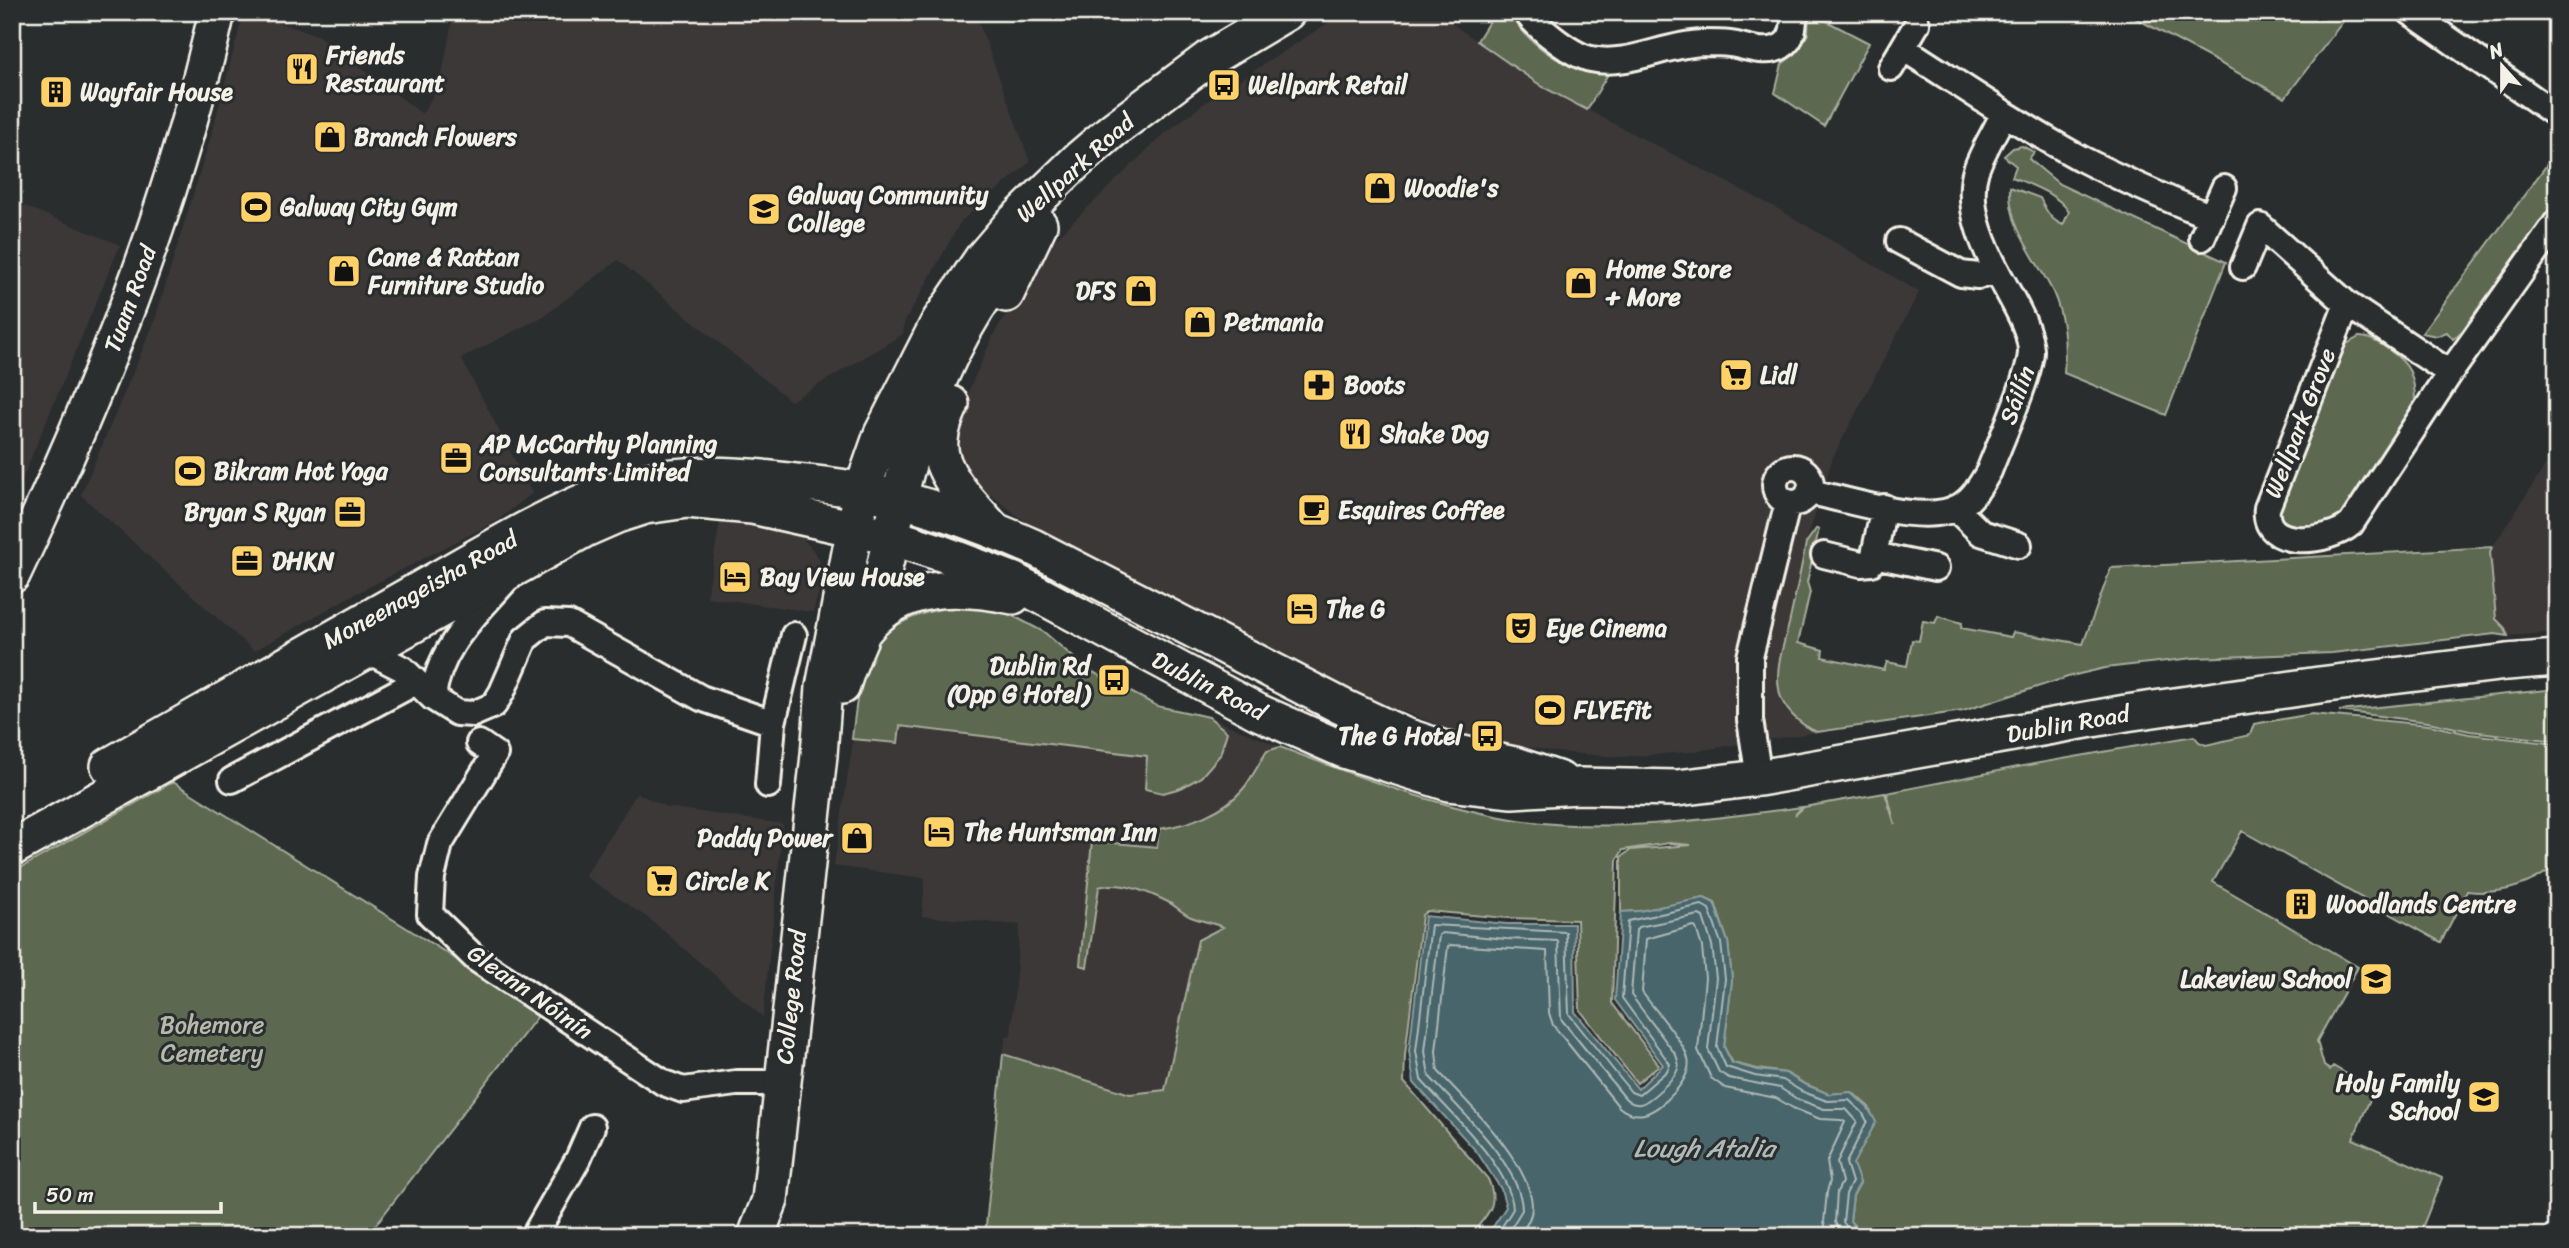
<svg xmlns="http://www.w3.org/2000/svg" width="2569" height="1248" viewBox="0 0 2569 1248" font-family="Sriracha,sans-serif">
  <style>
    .built { fill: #3d3939 }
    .green { fill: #5b6850; stroke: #a8ac9c; stroke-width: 2 }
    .water { fill: #47656b; stroke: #8c9d9d; stroke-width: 2 }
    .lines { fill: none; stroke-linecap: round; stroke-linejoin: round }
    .shore { stroke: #afb9b6; stroke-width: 2 }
    .street-casing { stroke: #f4f1e8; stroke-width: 30 }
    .secondary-casing { stroke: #f4f1e8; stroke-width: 40 }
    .street { stroke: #2a2d2e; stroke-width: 24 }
    .secondary { stroke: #2a2d2e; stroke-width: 35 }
    .labels { text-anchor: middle; stroke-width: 6; stroke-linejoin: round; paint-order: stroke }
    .poi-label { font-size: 24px; font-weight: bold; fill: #f4f1e8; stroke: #2a2d2e; text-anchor: start }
    .street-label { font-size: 24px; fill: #f4f1e8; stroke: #2a2d2e }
    .park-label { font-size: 24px; fill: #b7baab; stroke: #2a2d2e }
    .water-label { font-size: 26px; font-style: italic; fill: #afb9b6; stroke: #2a2d2e }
  </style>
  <rect width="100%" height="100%" fill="#2a2d2e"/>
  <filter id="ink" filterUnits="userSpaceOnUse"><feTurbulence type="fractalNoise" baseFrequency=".0143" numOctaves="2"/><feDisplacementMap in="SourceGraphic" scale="14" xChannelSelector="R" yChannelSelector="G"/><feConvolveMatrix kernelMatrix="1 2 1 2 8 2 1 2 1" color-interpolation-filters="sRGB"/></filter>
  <g filter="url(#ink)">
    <path class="built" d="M244,12L317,35L422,114L440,85L454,12H975L1030,162L961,221L904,323L903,334L791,401L618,260L544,316L461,358L532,493L498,520L349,597L254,651L81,495L154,323L211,136Z
      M1345,12H1435L1543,87L1778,209L1919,292L1833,457L1806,543L1779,667V689L1812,729L1817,732L1689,752L1621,757L1557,752L1489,740L1449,729L1361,695L1180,603L1026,522L987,492L966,470L959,441L961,414L972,383L994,334L1045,249L1163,135L1206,102Z
      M12,201L120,245L12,503Z
      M2557,448V632L2508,636L2505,628L2496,619L2490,551Z
      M720,522L768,523L800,535L819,558L822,579L813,612L707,597Z
      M932,610L1019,619L1044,632L1087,669L1157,706L1209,717L1280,747L1273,748L1224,926L1198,940L1165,1090L1130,1094L1003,1054L1006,1036H1011L1020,925L922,916L925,878L834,866L862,682L899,623Z
      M637,793L666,807L783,824L763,1017L651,920L585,876Z
      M794,1224H803L915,1236H792Z"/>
    <path class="green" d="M1495,12H1510C1527,46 1570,73 1608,74L1587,110L1543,87L1477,41Z
      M1809,12L1869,43L1824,126L1775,93L1782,64L1797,52L1808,34Z
      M2124,12H2350L2285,98Z
      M2022,146L2034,152L2029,159L2059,184L2226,262L2166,415L2064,373C2066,345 2065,319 2053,292C2036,257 2008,229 2010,187L2040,198C2046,210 2050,220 2063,225L2069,212C2058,194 2031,185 2012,177L2016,166L2004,156L2013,148Z
      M2557,151V199L2462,331L2453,339L2447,332L2437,336L2422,333Z
      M2359,337C2374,336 2404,358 2410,372C2414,381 2415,391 2415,401L2345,514C2326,527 2279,544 2279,504L2340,348Z
      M1816,529H1819L1807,582L1810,592L1798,643L1823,650L1822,657L1884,670L1887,662L1907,666L1912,640L1919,641L1923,621L1935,623L1938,616L1962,623L1961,628L2011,637L2013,632L2083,644L2111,568L2492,547L2490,552L2496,619L2505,628L2508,636L2495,634L2332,653L2193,658L2105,668L2071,676L1963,711L1817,732C1800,725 1781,708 1779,689C1775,667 1784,644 1789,624C1795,597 1801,570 1806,543Z
      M950,607L1001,611L1019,619L1044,632L1087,669L1157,706L1209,717L1227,732L1220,755L1201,777L1181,788L1163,793L1145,789L1147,756L900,726L898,743L852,739C861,661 865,623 950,607Z
      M2557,689V741L2470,731L2428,722L2339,711Z
      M2312,714L2429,725L2469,734L2557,744V864C2530,887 2501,895 2467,891L2441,942L2242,831L2213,882L2358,967L2317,1041L2324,1066L2330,1070L2333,1066L2374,1090L2353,1139L2442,1178L2422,1228L2438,1236H1864L1850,1221L1853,1196L1860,1183L1852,1164L1875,1123L1869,1107L1852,1092L1829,1094L1805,1084L1786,1073L1757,1069L1733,1063L1724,1047L1732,980L1728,942L1715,903L1704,898L1640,911L1621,912V857L1631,850L1691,845L1669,843L1623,850L1617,860L1612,1003L1659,1065L1637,1083L1580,1010L1577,920L1507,918L1427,911L1422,915L1405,1055L1404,1082L1488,1179C1500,1207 1487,1214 1470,1236H985L1003,1054L1130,1094L1165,1090L1198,940L1223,927C1213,923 1201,921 1191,917C1183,914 1176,906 1168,902C1148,892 1120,880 1099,887L1087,967L1080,965L1092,841L1157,847L1159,829C1188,825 1224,812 1243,789C1252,778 1259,763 1267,751L1280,747C1356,776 1444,810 1525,821C1617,833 1710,819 1802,807L1795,815L1804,807L1885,793L1895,825L1887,793L2023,766L2194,736L2199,742L2206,745L2250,735L2254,724Z
      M173,782L541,1012L367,1236H12V873Z"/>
    <path class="water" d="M1704,898L1714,903L1728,942L1732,980L1724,1047L1732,1063L1757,1070L1785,1073L1804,1084L1829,1094L1851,1092L1868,1108L1876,1122L1853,1164L1860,1183L1853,1195L1850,1221L1863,1236H1487L1506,1207L1501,1189L1477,1152L1414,1083L1409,1051L1425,916L1507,924H1574L1575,1012L1638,1089L1663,1065L1615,1000L1621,912L1639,911Z"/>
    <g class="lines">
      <path class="shore" d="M1496,1236L1513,1209C1511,1167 1448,1111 1421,1080L1416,1051L1431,925L1566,932L1569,1014L1631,1092L1639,1095L1667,1071L1670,1064L1622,998L1628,921L1702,905L1709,909L1721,943L1725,979L1717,1047L1726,1067L1755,1076L1783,1080L1801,1091L1827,1101L1849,1100L1862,1112L1867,1121L1846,1163L1852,1182L1846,1194L1843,1222L1854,1236
        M1506,1236L1522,1210C1522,1166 1457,1107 1429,1076L1425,1051L1439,935L1442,933L1506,939L1558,941L1561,1019L1625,1098C1629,1102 1633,1105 1640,1104C1648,1103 1674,1079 1677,1071C1680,1065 1678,1061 1676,1055L1631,995L1636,930L1638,927L1699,915L1703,917L1712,945L1716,978L1708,1049L1719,1072L1729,1078L1780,1088L1797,1099L1824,1109H1846L1857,1121L1837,1162L1842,1182L1837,1192L1835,1222L1842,1236
        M1519,1236C1525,1227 1532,1218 1532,1207C1532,1164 1467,1102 1438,1071L1436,1051L1448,946L1451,945L1547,951L1549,1013L1553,1025L1619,1107C1626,1113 1634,1116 1644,1114C1662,1110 1693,1078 1688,1059C1684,1041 1653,1008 1642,992L1646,939L1693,926L1696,928L1702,947L1705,978L1698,1050L1711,1078L1725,1088L1776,1098L1793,1108L1820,1119L1841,1120L1845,1122L1827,1161L1830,1181L1827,1192L1824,1222L1828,1236"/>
      <defs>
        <path id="street" d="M1526,12C1538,28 1571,55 1591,59C1628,67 1665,44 1703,43C1712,43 1721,43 1730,44C1746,46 1766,56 1782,46C1794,39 1794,25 1794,12
          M2410,12L2557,115
          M1903,48C1961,85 2019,125 2080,158C2123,180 2167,199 2212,217
          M1891,68L1917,24
          M2202,238L2224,188
          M1899,241L1961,274L1978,276L1997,272
          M2243,267L2260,226L2347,304L2450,373
          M2347,304L2267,508C2262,551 2329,543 2351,524L2450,373L2557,222
          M1775 485a18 18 0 1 1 36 0a18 18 0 1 1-36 0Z
          M1809,492C1849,499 1927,528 1962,505C1974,497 1982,483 1989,471C1998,447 2032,372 2031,350C2029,327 2016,307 2005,286C1987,254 1964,208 1976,170C1983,150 1995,132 2004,113
          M1955,508L1981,533L2019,545
          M1824,555L1861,564L1871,563L1874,555L1884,507
          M1874,555L1936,568
          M366,650L403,669L433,698L457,713L473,714L494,705L502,692L525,639L545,623L569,624L701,698L773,723
          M433,698C438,648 474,617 506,580
          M479,743L495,754L440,844L432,877L430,914L476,959L664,1083L683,1090L736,1083H782
          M1759,778L1750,720V657L1788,502
          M232,780L416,682
          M768,785L773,723L794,635
          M534,1236L578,1159L592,1127"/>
        <path id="secondary" d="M1006,294L1039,225
          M951,404C946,415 941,427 940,440C936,471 973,507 992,528
          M12,575C98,394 173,208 217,12
          M865,629C904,582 958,585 1013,596
          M842,686C850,656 865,630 875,601C889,558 894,514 906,471C927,399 960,324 1007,265
          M109,766C216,705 324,643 431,583C504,542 588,487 672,477C710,473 751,476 789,481C813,484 838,486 862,491C921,502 979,523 1033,547L1341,706L1405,736L1454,752L1515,765L1560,780
          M12,848L585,529L617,515L645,506L687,500L752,506L892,537L941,553L1012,580L1258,712L1344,750L1449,783L1512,790L1579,786L1677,788L1759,778L2126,713L2319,685L2507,662L2557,658
          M756,1236L770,1200L819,755L824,687L862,491L882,434L939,322L982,259L1012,224L1078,160L1113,130L1208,59L1287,12"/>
      </defs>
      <use href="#street" class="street-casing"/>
      <use href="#secondary" class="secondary-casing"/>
      <use href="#street" class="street"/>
      <use href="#secondary" class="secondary"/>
    </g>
  </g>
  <defs>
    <symbol id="restaurant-square" viewBox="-11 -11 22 22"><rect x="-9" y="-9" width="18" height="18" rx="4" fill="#ffd166" stroke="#2a2d2e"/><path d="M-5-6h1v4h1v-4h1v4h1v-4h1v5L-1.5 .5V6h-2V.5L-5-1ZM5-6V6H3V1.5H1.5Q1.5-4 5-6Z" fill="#111"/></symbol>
    <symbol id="bus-square" viewBox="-11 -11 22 22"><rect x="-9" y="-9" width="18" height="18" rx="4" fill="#ffd166" stroke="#2a2d2e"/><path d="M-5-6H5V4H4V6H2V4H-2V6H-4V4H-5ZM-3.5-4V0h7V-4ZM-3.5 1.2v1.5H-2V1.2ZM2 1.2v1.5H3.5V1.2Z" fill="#111"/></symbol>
    <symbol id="building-square" viewBox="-11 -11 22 22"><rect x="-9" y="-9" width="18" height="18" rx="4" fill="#ffd166" stroke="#2a2d2e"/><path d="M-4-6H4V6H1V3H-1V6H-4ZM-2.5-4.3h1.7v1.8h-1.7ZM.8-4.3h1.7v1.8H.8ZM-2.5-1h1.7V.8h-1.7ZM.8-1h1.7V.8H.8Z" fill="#111"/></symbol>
    <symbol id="shop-square" viewBox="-11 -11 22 22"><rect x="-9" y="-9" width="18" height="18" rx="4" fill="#ffd166" stroke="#2a2d2e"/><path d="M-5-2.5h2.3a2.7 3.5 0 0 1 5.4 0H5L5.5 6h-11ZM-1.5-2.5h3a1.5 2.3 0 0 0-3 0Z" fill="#111"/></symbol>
    <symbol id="stadium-square" viewBox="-11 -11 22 22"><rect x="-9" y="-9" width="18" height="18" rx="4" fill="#ffd166" stroke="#2a2d2e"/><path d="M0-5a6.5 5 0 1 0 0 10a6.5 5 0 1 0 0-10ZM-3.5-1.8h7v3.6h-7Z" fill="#111"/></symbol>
    <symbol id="school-square" viewBox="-11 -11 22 22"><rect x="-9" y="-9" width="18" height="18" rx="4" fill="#ffd166" stroke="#2a2d2e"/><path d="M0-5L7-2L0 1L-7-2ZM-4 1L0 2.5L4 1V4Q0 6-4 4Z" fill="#111"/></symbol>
    <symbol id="supermarket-square" viewBox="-11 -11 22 22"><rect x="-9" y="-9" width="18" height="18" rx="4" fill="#ffd166" stroke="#2a2d2e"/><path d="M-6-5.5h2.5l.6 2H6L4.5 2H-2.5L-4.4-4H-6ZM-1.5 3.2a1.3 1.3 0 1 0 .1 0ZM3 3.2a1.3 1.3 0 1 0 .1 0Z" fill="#111"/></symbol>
    <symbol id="pharmacy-square" viewBox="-11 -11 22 22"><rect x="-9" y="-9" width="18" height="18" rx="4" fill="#ffd166" stroke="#2a2d2e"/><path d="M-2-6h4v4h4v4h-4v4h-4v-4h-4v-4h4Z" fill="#111"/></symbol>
    <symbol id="office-square" viewBox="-11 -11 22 22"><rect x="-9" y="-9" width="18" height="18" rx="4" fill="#ffd166" stroke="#2a2d2e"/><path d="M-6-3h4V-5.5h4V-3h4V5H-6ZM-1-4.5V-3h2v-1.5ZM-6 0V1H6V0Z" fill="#111"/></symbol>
    <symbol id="cafe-square" viewBox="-11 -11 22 22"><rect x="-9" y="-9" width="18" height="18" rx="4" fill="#ffd166" stroke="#2a2d2e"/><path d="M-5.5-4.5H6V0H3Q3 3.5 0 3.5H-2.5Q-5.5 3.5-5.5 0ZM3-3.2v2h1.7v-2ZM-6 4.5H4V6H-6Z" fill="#111"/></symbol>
    <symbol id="hotel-square" viewBox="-11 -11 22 22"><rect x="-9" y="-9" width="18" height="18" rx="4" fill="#ffd166" stroke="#2a2d2e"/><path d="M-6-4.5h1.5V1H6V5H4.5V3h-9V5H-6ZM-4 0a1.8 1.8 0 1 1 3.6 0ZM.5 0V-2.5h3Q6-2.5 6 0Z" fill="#111"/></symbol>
    <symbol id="theatre-square" viewBox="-11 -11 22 22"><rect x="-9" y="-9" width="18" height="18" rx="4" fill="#ffd166" stroke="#2a2d2e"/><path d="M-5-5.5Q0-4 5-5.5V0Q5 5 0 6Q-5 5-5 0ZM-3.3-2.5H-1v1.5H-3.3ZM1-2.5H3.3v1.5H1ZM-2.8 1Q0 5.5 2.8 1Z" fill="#111"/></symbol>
  </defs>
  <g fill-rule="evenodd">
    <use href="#restaurant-square" x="283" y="50" width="38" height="38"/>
    <use href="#bus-square" x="1205" y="66" width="38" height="38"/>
    <use href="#building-square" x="37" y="73" width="38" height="38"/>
    <use href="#shop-square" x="311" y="118" width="38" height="38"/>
    <use href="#shop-square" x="1361" y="169" width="38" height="38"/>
    <use href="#stadium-square" x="237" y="188" width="38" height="38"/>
    <use href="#school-square" x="745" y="190" width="38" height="38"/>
    <use href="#shop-square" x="325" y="252" width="38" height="38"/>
    <use href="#shop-square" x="1562" y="264" width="38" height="38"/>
    <use href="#shop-square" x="1122" y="272" width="38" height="38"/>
    <use href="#shop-square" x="1181" y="303" width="38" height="38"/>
    <use href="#supermarket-square" x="1717" y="356" width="38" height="38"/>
    <use href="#pharmacy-square" x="1300" y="366" width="38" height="38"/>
    <use href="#restaurant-square" x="1336" y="415" width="38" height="38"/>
    <use href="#office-square" x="437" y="439" width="38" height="38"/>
    <use href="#stadium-square" x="171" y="452" width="38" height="38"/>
    <use href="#cafe-square" x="1295" y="491" width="38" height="38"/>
    <use href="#office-square" x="331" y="493" width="38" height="38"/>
    <use href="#office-square" x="228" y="542" width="38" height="38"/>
    <use href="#hotel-square" x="716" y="558" width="38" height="38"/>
    <use href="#hotel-square" x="1283" y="590" width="38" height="38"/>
    <use href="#theatre-square" x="1502" y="609" width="38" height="38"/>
    <use href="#bus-square" x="1095" y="661" width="38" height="38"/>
    <use href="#stadium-square" x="1531" y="691" width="38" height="38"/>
    <use href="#bus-square" x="1468" y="717" width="38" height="38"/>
    <use href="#hotel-square" x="920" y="813" width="38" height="38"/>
    <use href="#shop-square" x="838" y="819" width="38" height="38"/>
    <use href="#supermarket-square" x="643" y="862" width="38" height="38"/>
    <use href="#building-square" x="2282" y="885" width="38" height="38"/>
    <use href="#school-square" x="2357" y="960" width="38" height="38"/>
    <use href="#school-square" x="2465" y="1078" width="38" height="38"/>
  </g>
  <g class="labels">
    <g class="poi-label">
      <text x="326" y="63">Friends<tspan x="326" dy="28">Restaurant</tspan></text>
      <text x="1248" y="93">Wellpark Retail</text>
      <text x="80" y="100">Wayfair House</text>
      <text x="354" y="145">Branch Flowers</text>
      <text x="1404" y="196">Woodie's</text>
      <text x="788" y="203">Galway Community<tspan x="788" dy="28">College</tspan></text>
      <text x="280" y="215">Galway City Gym</text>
      <text x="368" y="265">Cane &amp; Rattan<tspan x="368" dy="28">Furniture Studio</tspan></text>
      <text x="1606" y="277">Home Store<tspan x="1606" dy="28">+ More</tspan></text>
      <text x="1116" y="299" text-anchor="end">DFS</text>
      <text x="1224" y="330">Petmania</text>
      <text x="1760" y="383">Lidl</text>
      <text x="1344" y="393">Boots</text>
      <text x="1380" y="442">Shake Dog</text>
      <text x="480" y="452">AP McCarthy Planning<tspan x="480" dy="28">Consultants Limited</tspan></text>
      <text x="214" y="479">Bikram Hot Yoga</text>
      <text x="1338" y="518">Esquires Coffee</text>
      <text x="326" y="520" text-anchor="end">Bryan S Ryan</text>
      <text x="272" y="569">DHKN</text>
      <text x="760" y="585">Bay View House</text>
      <text x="1326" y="617">The G</text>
      <text x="1546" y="636">Eye Cinema</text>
      <text x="1090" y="674" text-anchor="end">Dublin Rd<tspan x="1090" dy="28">(Opp G Hotel)</tspan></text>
      <text x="1574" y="718">FLYEfit</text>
      <text x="1462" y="744" text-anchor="end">The G Hotel</text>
      <text x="964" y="840">The Huntsman Inn</text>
      <text x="832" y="846" text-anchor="end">Paddy Power</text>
      <text x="686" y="889">Circle K</text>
      <text x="2326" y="912">Woodlands Centre</text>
      <text x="2352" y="987" text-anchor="end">Lakeview School</text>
      <text x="2460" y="1091" text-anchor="end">Holy Family<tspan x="2460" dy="28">School</tspan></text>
    </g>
    <g class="street-label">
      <text transform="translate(1075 168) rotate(-42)" y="8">Wellpark Road</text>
      <text transform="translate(130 299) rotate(-70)" y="8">Tuam Road</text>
      <text transform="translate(2017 395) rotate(-70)" y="8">Sáilín</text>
      <text transform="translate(2300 423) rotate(-69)" y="8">Wellpark Grove</text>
      <text transform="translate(420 590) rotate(-29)" y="8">Moneenageisha Road</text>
      <text transform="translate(1209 686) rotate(27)" y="8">Dublin Road</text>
      <text transform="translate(2068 724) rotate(-10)" y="8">Dublin Road</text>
      <text transform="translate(530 992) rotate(35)" y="8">Gleann Nóinín</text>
      <text transform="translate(791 997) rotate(-84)" y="8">College Road</text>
    </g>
    <g class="park-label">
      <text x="212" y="1033">Bohemore<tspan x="212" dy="28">Cemetery</tspan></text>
    </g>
    <g class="water-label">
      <text x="1704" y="1157">Lough Atalia</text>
    </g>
  </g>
  <rect width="2569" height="1248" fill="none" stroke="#2a2d2e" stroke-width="42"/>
  <rect x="21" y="21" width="2527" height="1206" fill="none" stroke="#f4f1e8" stroke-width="2.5" filter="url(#ink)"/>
  <g transform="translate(2502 66) rotate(339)" stroke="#2a2d2e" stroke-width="5" paint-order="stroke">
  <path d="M0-5L12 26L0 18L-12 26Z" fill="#f4f1e8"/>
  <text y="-10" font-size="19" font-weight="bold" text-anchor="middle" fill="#f4f1e8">N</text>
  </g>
  <path d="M35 1202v10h186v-10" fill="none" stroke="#f4f1e8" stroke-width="3.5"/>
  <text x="46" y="1202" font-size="21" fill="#f4f1e8" stroke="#2a2d2e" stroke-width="5" paint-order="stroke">50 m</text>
</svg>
